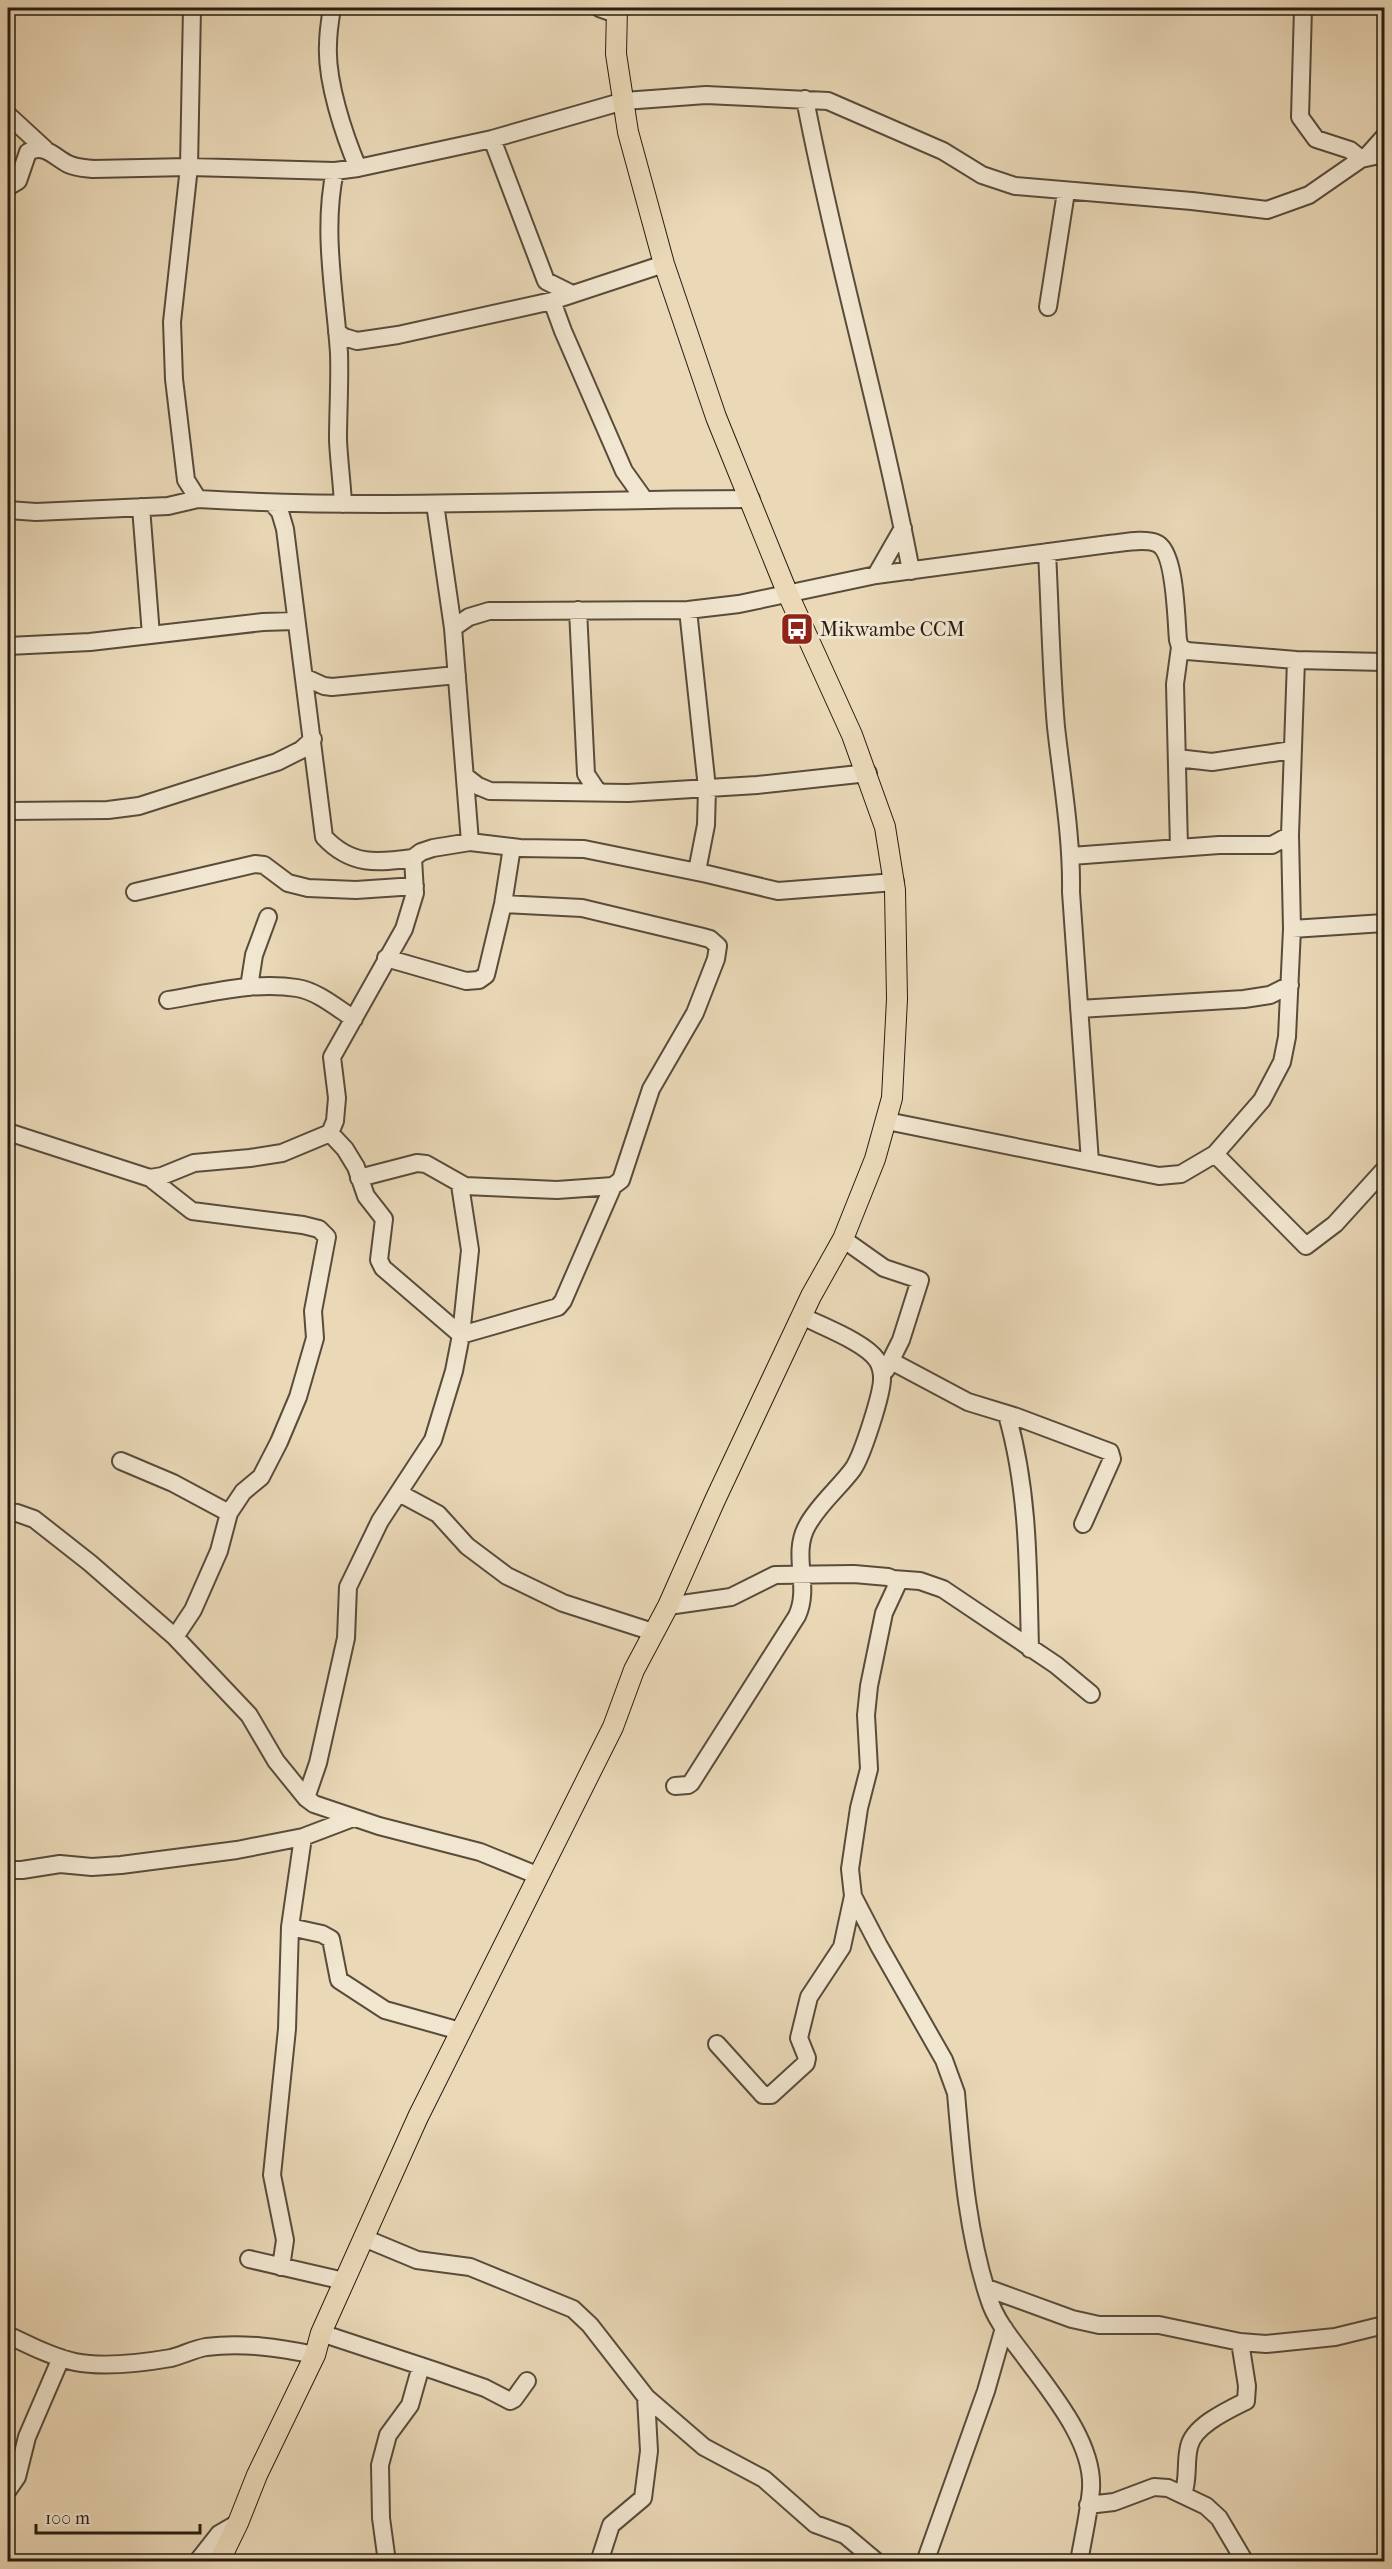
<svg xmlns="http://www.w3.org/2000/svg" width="1392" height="2569" viewBox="0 0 1392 2569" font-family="'IM FELL French Canon',serif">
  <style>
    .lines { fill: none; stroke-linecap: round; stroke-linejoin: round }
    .minor-casing { stroke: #584c3b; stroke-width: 20 }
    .major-casing { stroke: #271d12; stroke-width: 22 }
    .minor { stroke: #f1e6d0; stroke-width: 16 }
    .major { stroke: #ead8b7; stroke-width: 20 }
    .labels { text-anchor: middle; stroke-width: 6; stroke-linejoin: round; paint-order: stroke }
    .poi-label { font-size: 20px; fill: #271d12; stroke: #f1e6d0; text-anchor: start }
  </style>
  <rect width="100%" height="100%" fill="#ead8b7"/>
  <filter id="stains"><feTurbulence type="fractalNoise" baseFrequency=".00333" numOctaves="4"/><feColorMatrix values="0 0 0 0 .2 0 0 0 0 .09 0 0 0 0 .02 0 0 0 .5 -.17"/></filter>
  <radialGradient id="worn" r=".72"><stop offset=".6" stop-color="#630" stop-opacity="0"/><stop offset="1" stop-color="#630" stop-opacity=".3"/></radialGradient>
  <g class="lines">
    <defs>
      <path id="minor" d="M192,8L189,167L172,322L174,379L186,480L198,499C382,510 566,499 751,499
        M332,8C330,20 328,32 328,45C326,81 344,135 358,168
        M599,8L616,14
        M1303,8L1300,117L1316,139L1350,150L1361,159
        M805,99C835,257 881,412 911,571
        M8,115L45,149
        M492,139L546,281L570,293
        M1367,156L1384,137
        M335,171C322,230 335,294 339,353C340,382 338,411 338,440C339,462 342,483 343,504
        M8,187L18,181L28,152C45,143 54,157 68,164C76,168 85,168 93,169L189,167L335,171L358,168L492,139L624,101L706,95L828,101L943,151L982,175L1015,186L1192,201L1267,210L1309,195L1361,159L1384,154
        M552,301L563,331L624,471L644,499
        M1048,307L1066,192
        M337,332L344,337L357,341L398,335L552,301L664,264
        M273,504L280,512L285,529L324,837C351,866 377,863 413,858
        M435,504L453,628L470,842
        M141,507L151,635
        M8,510L36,512L168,506L198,499
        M1047,552C1050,610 1051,669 1056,727C1062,781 1072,838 1071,892L1090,1162
        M876,575L903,528
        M578,610L586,774L598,792
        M688,610L707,788L706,825L697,871
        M453,628L469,617L489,611L688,610L739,604L876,575L1109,544C1122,543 1143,538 1156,543C1176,550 1176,621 1178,640L1180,647L1187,651L1296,660L1384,662
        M8,646L90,642L263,622L295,621
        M304,677L324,686L332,687L457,675
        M1177,758L1212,762L1292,750
        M465,776L478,786L490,791L628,793L757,785L868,773
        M8,811L108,810L139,806L277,762L301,750L313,739
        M1179,848L1175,684L1180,647
        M1071,856L1219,845H1272L1290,835
        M135,892L255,864L264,865L288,883L308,888L356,890L415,886
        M1292,929L1384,923
        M386,958L466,981L479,980L486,975L503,904L512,847
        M249,987L254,955L268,917
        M168,1000C210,993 255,981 297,988C317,991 337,1008 354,1019
        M1079,1009L1244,999L1270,995L1290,985
        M887,1121L1159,1176L1181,1174L1215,1154L1262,1100L1282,1062L1287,1037L1292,929L1290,835L1296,660
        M8,1132L150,1178L162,1176L194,1163L250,1158L282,1153L330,1133L335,1121L337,1098L332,1057L404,929L415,893L413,858L421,852L433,848L470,842L520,848L584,849L707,874L778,891L895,882
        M330,1133L345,1149L356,1167L366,1196L384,1219L379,1260L383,1268L461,1335L558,1307L563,1301L613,1186
        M1215,1154L1306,1246L1335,1224L1384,1170
        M150,1178L192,1211L303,1225L319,1229L327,1237L313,1311L315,1338L298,1397L279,1442L261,1477L243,1492L229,1513L219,1551L193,1610L175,1637
        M359,1178L417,1163L426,1164L465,1186L557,1190L613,1186L621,1180L651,1089L695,1013L716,959L718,946L710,939L699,936L582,908L503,904
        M843,1239L884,1268L920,1280L901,1340L886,1370
        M891,1361L968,1402L1017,1417L1110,1452L1112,1459L1083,1524
        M1007,1415C1029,1491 1028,1570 1030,1649
        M121,1461L173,1483L229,1513
        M399,1493L438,1514L467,1546L507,1576L563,1603L653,1632
        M8,1512L17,1513L34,1519L90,1563L175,1637L249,1715L276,1761L306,1798L314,1804L379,1826L480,1852L539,1876
        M893,1579L920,1581L943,1589L1056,1665L1091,1694
        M668,1606L731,1597L775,1575L854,1574L888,1577L893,1579L897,1585L884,1613L869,1686L866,1715L869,1769L859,1808L850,1869L853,1896L879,1946L944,2060L956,2093C962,2162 967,2233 989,2299C996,2322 1014,2342 1028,2361C1053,2395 1094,2444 1091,2489C1089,2513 1083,2538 1079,2562
        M675,1786L688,1785L691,1783L797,1616C811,1586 791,1555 807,1526C818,1505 839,1488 853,1469C862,1456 883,1392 882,1377C882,1372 880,1364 877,1360C865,1342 821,1326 802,1316
        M306,1798L318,1763L346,1638L348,1587L380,1521L433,1440L454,1371L461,1335L470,1250L460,1185
        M8,1870H22L60,1864L92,1867L121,1865L237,1850L303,1837L353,1818
        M290,1927L322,1934L331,1939L339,1980L385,2010L460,2031
        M717,2044L763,2095H771L806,2063L807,2058L799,2038L809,1997L842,1947L853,1896
        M364,2238L417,2260L470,2267L573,2309L590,2325L646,2397L704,2447L764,2479L815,2524L845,2535L877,2562
        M249,2259L344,2281
        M281,2267L285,2240L272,2175L287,2029L290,1927L303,1837
        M987,2288L1072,2319L1099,2325H1159L1240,2342L1266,2344L1335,2337L1384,2325
        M321,2333L436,2371L485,2388L510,2401L514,2399L527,2381
        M8,2335C29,2345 52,2357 75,2362C105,2368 142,2363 171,2358C183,2355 194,2349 206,2347C243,2342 280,2348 315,2355
        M8,2490L17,2477L27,2437L61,2358
        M1183,2494C1189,2479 1185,2463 1189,2447C1193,2426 1228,2410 1246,2401L1247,2386L1240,2342
        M1088,2505L1114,2502L1154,2487L1168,2488L1206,2506L1219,2518L1245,2562
        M197,2562L219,2534L238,2523
        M387,2562L381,2518L380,2465L388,2435L410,2405L421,2366
        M599,2562L611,2525L643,2498L649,2451L646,2397
        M925,2562L986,2391L1004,2328"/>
      <path id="major" d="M219,2562L238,2523L257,2475L315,2355L321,2333L418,2117L613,1727L634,1670L668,1606L715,1500L811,1296L843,1239L875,1159L892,1098L897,999L895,890L885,827L852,735L787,592L716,417L664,264L628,132L616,54L617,8"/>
    </defs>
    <use href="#minor" class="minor-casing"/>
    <use href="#major" class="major-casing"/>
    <use href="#minor" class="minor"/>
    <use href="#major" class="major"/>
  </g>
  <defs>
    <symbol id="bus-square" viewBox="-11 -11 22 22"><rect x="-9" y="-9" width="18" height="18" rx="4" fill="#8f2418" stroke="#f1e6d0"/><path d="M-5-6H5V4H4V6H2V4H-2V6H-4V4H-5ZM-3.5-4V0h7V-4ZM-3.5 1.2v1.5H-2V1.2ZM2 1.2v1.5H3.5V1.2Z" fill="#fff"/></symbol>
  </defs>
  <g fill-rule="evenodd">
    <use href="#bus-square" x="778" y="610" width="38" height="38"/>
  </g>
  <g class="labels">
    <g class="poi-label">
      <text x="820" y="636">Mikwambe CCM</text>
    </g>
  </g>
  <rect width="1392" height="2569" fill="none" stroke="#ead8b7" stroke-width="30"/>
  <rect x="9" y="9" width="1374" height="2551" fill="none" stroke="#271d12" stroke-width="3"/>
  <rect x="15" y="15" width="1362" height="2539" fill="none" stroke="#271d12" stroke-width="1.5"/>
  <path d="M36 2524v9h164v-9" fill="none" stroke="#271d12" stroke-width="3"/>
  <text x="45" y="2524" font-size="18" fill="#271d12" stroke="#f1e6d0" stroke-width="4.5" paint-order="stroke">100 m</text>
  <rect width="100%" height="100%" filter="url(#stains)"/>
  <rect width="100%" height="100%" fill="url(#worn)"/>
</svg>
